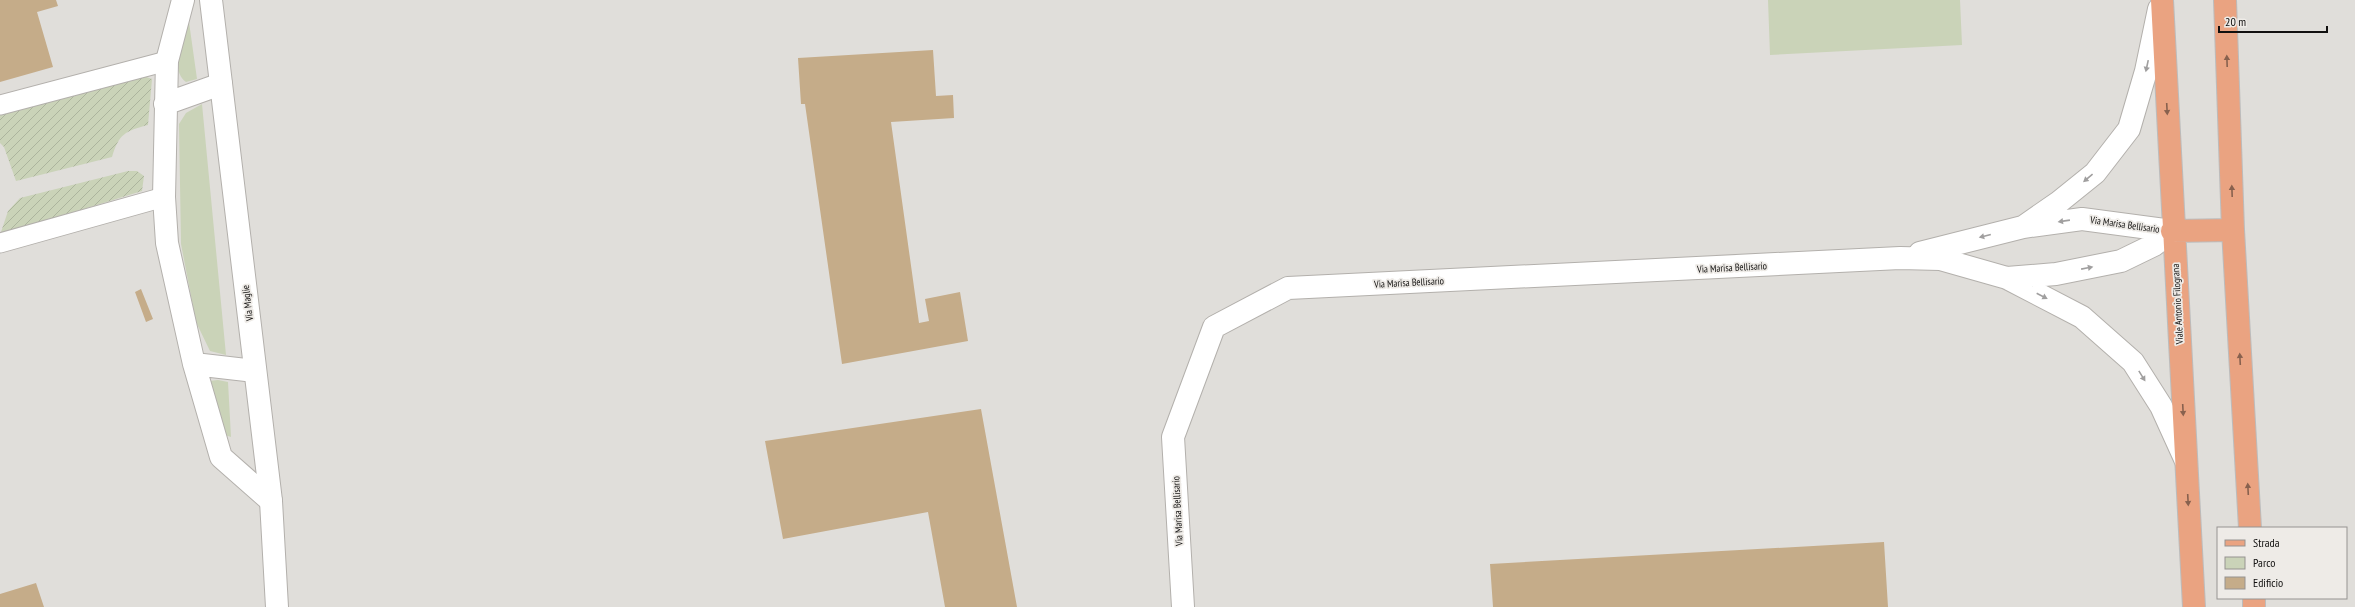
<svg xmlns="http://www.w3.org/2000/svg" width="2355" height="607" viewBox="0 0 2355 607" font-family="'PT Sans Narrow',sans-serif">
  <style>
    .green { fill: #cad3b8 }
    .garden { fill: url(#garden-furrows) }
    .building { fill: #c5ac89 }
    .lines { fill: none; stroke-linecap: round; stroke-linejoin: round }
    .service-casing { stroke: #b3b0ac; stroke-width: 21 }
    .minor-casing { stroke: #b3b0ac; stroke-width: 24 }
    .tertiary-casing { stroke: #b3b0ac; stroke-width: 24 }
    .primary-casing { stroke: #bcbcbc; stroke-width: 24 }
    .service { stroke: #fff; stroke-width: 19 }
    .minor { stroke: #fff; stroke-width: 22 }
    .tertiary { stroke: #fff; stroke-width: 22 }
    .primary { stroke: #eaa381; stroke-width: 22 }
    .oneway { fill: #88614e }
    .oneway2 { fill: #a09f9f }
    .labels { text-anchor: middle; stroke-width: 3.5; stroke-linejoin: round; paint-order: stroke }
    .street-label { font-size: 10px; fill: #11100f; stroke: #eeebe7 }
  </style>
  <defs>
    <pattern id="garden-furrows" width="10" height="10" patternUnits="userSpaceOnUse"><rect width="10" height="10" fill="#cad3b8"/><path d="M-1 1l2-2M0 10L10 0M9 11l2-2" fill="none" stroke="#acb49d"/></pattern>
  </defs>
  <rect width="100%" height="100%" fill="#e0deda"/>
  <path class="green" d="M1768,0H1960L1962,45L1770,55Z
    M189,22L197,79L186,82C169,70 182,37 189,22Z
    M202,104L226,355L210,351L196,322L181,244L179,124L186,113Z
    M218,380L228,382L231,437L225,435L209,381Z"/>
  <path class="garden" d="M141,75L152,79L148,125C125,131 119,134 112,157L16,181L4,147L0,143V114Z
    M128,171H137L144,176L142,191L0,235L8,211L20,198Z"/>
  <path class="building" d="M0,0H56L58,6L37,12L53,67L0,82Z
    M933,50L936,96L953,95L954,118L891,122L919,323L929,321L925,299L960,292L968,341L842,364L805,104H801L798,58Z
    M141,289L153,319L146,322L135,292Z
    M981,409L1017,607H945L928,512L783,539L765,441Z
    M1884,542L1888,607H1493L1490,564Z
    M36,583L44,607H0V594Z"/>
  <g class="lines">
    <defs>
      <path id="service" d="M0,105L167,61
        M0,243L164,197"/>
      <path id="minor" d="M183,0L167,61L164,197L167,243L194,364L221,457L271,501
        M165,104L221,84
        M194,364L255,371"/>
      <path id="tertiary" d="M211,0L271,501L277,607
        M2023,227L2059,202L2095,173L2129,129L2146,71L2159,9
        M1920,253L2023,227L2082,219L2172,231
        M2007,278L2056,274L2121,261L2154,245L2172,231
        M1183,607L1173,437L1214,327L1288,288L1900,258L1940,259L2007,278L2082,317L2133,362L2161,406L2186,461"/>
      <path id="primary" d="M2162,0L2194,607
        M2225,0L2233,230L2250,528
        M2172,231L2233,230
        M2254,598V607"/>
    </defs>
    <use href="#service" class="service-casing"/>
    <use href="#minor" class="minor-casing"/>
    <use href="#tertiary" class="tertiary-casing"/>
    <use href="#primary" class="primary-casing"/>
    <use href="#service" class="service"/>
    <use href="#minor" class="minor"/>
    <use href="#tertiary" class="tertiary"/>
    <use href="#primary" class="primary"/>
  </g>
  <defs><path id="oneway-solid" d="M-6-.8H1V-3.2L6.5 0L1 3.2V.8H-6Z"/></defs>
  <g class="oneway">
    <use href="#oneway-solid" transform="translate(2227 61) rotate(-92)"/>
    <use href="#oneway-solid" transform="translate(2167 109) rotate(87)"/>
    <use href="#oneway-solid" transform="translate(2232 191) rotate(-92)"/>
    <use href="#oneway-solid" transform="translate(2240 359) rotate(-93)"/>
    <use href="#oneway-solid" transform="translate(2183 410) rotate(87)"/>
    <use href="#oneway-solid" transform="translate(2248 489) rotate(-93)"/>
    <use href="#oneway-solid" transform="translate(2188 500) rotate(87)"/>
  </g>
  <g class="oneway2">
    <use href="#oneway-solid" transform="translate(2147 66) rotate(102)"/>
    <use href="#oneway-solid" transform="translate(2088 178) rotate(140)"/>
    <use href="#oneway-solid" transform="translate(2064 221) rotate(172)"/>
    <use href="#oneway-solid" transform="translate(1985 236) rotate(166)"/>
    <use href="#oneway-solid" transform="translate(2087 268) rotate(-11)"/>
    <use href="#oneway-solid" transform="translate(2042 296) rotate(27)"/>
    <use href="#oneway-solid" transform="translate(2142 376) rotate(58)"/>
  </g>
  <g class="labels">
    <g class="street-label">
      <text transform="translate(2125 224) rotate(8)" y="4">Via Marisa Bellisario</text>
      <text transform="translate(1732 267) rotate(-3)" y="4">Via Marisa Bellisario</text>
      <text transform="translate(1409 282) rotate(-3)" y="4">Via Marisa Bellisario</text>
      <text transform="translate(247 303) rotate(-97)" y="4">Via Maglie</text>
      <text transform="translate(2177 304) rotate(-93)" y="4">Viale Antonio Filograna</text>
      <text transform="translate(1177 511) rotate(-93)" y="4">Via Marisa Bellisario</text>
    </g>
  </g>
  <rect x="2217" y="527" width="130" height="72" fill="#eeebe7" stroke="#969391"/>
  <rect x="2225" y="540" width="20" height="6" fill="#eaa381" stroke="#969391"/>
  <text x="2253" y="547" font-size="12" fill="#11100f">Strada</text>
  <rect x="2225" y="557" width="20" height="12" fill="#cad3b8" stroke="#969391"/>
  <text x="2253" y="567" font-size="12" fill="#11100f">Parco</text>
  <rect x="2225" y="577" width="20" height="12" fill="#c5ac89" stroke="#969391"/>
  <text x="2253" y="587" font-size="12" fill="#11100f">Edificio</text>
  <path d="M2219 26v6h108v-6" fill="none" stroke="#11100f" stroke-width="2"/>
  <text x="2225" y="26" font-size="12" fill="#11100f" stroke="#eeebe7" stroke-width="3" paint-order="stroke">20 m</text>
</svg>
